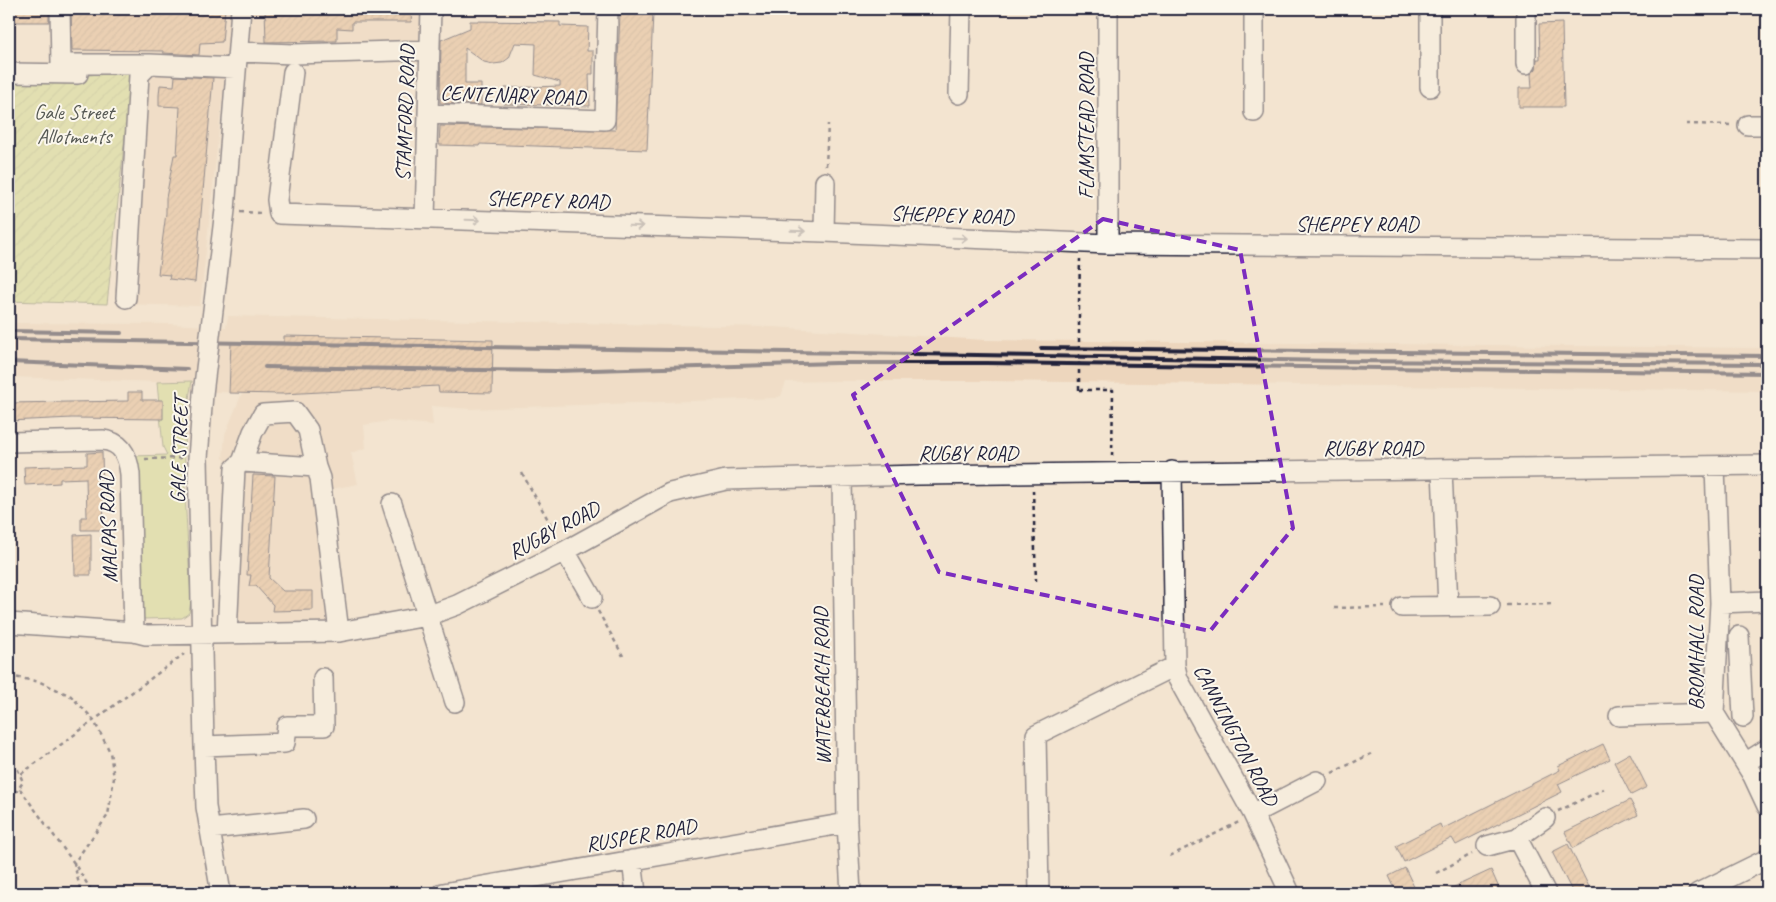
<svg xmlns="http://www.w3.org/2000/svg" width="1776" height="902" viewBox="0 0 1776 902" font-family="Caveat,sans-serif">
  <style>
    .built { fill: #edd6bd }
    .grass { fill: #ceda8d; stroke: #787e64 }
    .garden { fill: url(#garden-furrows); stroke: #787e64 }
    .building { fill: url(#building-hatch); stroke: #22223b }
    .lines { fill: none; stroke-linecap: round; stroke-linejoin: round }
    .minor-casing { stroke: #22223b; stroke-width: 22 }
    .path { stroke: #22223b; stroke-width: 2.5; stroke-dasharray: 4 4; stroke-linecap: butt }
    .minor { stroke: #fbf7ec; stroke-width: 19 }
    .rail { stroke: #22223b; stroke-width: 4 }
    .minor-bridge-casing { stroke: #22223b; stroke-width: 22; stroke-linecap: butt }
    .path-bridge { stroke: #22223b; stroke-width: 2.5; stroke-dasharray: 4 4; stroke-linecap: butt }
    .minor-bridge { stroke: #fbf7ec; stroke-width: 19 }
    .oneway { stroke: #99979c }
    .marked { fill: none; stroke: #7b2cbf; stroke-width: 4; stroke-dasharray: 10 6; stroke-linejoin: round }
    .labels { text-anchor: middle; stroke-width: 4; stroke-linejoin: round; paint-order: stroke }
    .street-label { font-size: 21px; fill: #22223b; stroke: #fbf7ec }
    .park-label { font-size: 21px; fill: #565954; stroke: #fbf7ec }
  </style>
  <defs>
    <pattern id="garden-furrows" width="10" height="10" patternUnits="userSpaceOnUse" patternTransform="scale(1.25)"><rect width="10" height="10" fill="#ceda8d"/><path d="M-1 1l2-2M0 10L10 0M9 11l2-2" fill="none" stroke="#b1bb7b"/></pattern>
    <pattern id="building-hatch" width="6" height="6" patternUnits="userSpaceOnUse" patternTransform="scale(1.25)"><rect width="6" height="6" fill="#e0b790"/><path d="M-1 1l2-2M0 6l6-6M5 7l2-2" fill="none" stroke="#c09d7d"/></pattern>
  </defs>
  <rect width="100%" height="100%" fill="#f3e4d0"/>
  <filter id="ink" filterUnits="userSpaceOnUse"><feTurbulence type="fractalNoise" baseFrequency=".02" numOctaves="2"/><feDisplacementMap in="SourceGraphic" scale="10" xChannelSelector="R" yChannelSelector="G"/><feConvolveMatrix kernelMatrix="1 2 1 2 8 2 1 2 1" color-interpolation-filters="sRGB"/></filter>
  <g filter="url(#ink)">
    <path class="built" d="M65,9H424L422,58L227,56L200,306L116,304L137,64L64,61Z
      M228,316L773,327L985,340L1767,348V391L984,381H835L786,382L781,396L775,398L470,409L431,406L433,425L389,421L364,425L366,448L351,453L358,484L316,492L330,622L326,625L246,628L237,620L241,473L223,458L225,434L242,393L190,391L191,381L157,382L9,377V323L171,324L226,327Z"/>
    <path class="grass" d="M192,381C178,453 188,528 191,601L189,613L182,618L143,619L133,456L167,455L163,447L157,382Z"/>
    <path class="garden" d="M132,70L107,304L9,301V79H56Z"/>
    <path class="building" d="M9,9H49V22H9Z
      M71,9H225L222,42L200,43L199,55L163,53V51L72,50Z
      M265,9H412L411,22H352V29L337,28V41L266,42Z
      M620,13H653L647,150L480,144L479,146L439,145L440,126L615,130Z
      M470,21L560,22V26L588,27L587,51H593V74H589L590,106L504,104L505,88L560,86V82L535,75L536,44L515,43L509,58L502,63L493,64L484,62L465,48V84H481V105L440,103L441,40L470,28Z
      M1562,23L1564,107H1519V88H1532L1531,74L1536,69L1537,59H1540L1539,24Z
      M175,76L213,78L195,282L169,279L170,275L158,274L166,213V198L174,155H177L180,107L159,106V95L160,85L174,86Z
      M284,336L493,340L492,393L439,392L438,386L282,394L229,393L231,342H284Z
      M128,392H142V400H163V419L72,418L9,421V403L128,401Z
      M102,452L104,530H81V517H87L86,478L60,479V483L25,485L24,467L87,465V453Z
      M253,475L275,476L269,578L283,591H313V610L272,611L273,605L265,596L256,586H249L251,575H247Z
      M91,534V575H75L74,535Z
      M1603,744L1610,759L1558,784L1562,792L1456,845L1452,838L1404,862L1396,846L1440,824L1442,829L1560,770L1558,766Z
      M1630,753L1647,787L1631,795L1614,762Z
      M1630,800L1638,815L1573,848L1565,832Z
      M1568,844L1592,893H1573L1552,852Z
      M1405,868L1417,893H1397L1389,876Z
      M1491,870L1499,888L1487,893H1441Z"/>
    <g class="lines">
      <defs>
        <path id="minor" d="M60,9L61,64H150L236,68
          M1430,9V87
          M1526,9V64
          M238,52L294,54L430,50
          M293,72L277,200L279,214L824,232L1108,244L1767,249
          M9,73L78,74
          M959,94L961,9
          M1254,112V9
          M428,114L605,120L608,9
          M1748,125H1767
          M425,218L431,9
          M824,232L825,182
          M1108,244V9
          M126,298L139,75L150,64
          M214,302L225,210L241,9
          M203,394L198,458L204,746L206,807L221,893
          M9,442L103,440C122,442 128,456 130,474L134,632
          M242,462L316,467L320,478L339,632
          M242,462L253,432L263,414L295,412L308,430L316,467
          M1715,467L1720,603L1714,713L1753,776L1767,806
          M1442,470L1448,606
          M1172,471L1175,666L1178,679L1253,814L1290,893
          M842,477L847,823L851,893
          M392,504L455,702
          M565,551L592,598
          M1720,603L1767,601
          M1402,607L1490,606
          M9,623L134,632L146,635L339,632L427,616L457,605L565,551L670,493L726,480L919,475L1767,465
          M227,634L235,468L242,462
          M1739,636L1743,717
          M1619,716L1714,713
          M204,746L285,743L287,726H324L323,678
          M1745,763L1767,749
          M1253,814L1317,781
          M210,829L304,819
          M1517,838L1546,893
          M1487,846L1517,838L1545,818
          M632,860L636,893
          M443,893L847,823
          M1039,893L1036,735L1175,666
          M1698,893L1767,859"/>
      </defs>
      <use href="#minor" class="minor-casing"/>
      <path class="path" d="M1686,124L1732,125
        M826,166L828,124
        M240,212L262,213
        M1079,302L1080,259
        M1079,390H1113L1112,457
        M145,459L182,458
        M522,473L557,536
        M1033,490L1036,581
        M1507,605L1555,604
        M1334,608L1385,607
        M598,611L623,656
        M9,678L14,677L40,682L71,696L93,719L110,752L114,778L108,815L74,863L81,893
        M9,768L18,770L23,782L17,791L9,793
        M1332,773L1371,754
        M21,774L184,654
        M20,789L74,863L93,893
        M1558,811L1604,789
        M1170,856L1239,822
        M1436,873L1472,854"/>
      <use href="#minor" class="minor"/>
      <path class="rail" d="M9,331L121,333
        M9,339L1336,361L1767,364
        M1041,348L1767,356
        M9,362L187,369
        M265,367L556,371L836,363H986L1767,373"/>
      <defs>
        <path id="minor-bridge" d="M203,394L214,302"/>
      </defs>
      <use href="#minor-bridge" class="minor-bridge-casing"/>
      <path class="path-bridge" d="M1079,390V302"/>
      <use href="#minor-bridge" class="minor-bridge"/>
    </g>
    <defs><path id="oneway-shaft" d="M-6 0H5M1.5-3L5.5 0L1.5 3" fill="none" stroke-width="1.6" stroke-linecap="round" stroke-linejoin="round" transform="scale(1.25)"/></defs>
    <g class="oneway">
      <use href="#oneway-shaft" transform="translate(473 220) rotate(2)"/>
      <use href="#oneway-shaft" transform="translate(636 226) rotate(2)"/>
      <use href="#oneway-shaft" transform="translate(798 231) rotate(2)"/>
      <use href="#oneway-shaft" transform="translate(960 238) rotate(2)"/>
    </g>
  </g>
  <path d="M0 0H1776V902H0ZM1103,219L1240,250L1293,528L1210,631L939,572L853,395Z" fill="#f3e4d0" fill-opacity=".55" fill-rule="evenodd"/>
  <path class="marked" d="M1103,219L1240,250L1293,528L1210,631L939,572L853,395Z"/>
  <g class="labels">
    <g class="street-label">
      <text transform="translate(513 95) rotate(2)" y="7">CENTENARY ROAD</text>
      <text transform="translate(405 113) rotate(-88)" y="7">STAMFORD ROAD</text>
      <text transform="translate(1086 126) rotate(-90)" y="7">FLAMSTEAD ROAD</text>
      <text transform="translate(548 200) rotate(2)" y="7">SHEPPEY ROAD</text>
      <text transform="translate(952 215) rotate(2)" y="7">SHEPPEY ROAD</text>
      <text x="1357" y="231">SHEPPEY ROAD</text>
      <text x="1373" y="455">RUGBY ROAD</text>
      <text transform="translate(179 450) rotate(-88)" y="7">GALE STREET</text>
      <text x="968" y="460">RUGBY ROAD</text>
      <text transform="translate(108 527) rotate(-92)" y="7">MALPAS ROAD</text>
      <text transform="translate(554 530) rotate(-28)" y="7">RUGBY ROAD</text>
      <text transform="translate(1696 643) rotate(-90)" y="7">BROMHALL ROAD</text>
      <text transform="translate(822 686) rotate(-91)" y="7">WATERBEACH ROAD</text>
      <text transform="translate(1236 735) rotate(62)" y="7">CANNINGTON ROAD</text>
      <text transform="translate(641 835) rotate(-10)" y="7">RUSPER ROAD</text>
    </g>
    <g class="park-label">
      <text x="74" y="119">Gale Street<tspan x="74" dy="24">Allotments</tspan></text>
    </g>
  </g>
  <rect width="1776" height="902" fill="none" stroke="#fbf7ec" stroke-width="30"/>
  <rect x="15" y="15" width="1746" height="872" fill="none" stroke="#22223b" stroke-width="2" filter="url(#ink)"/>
</svg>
